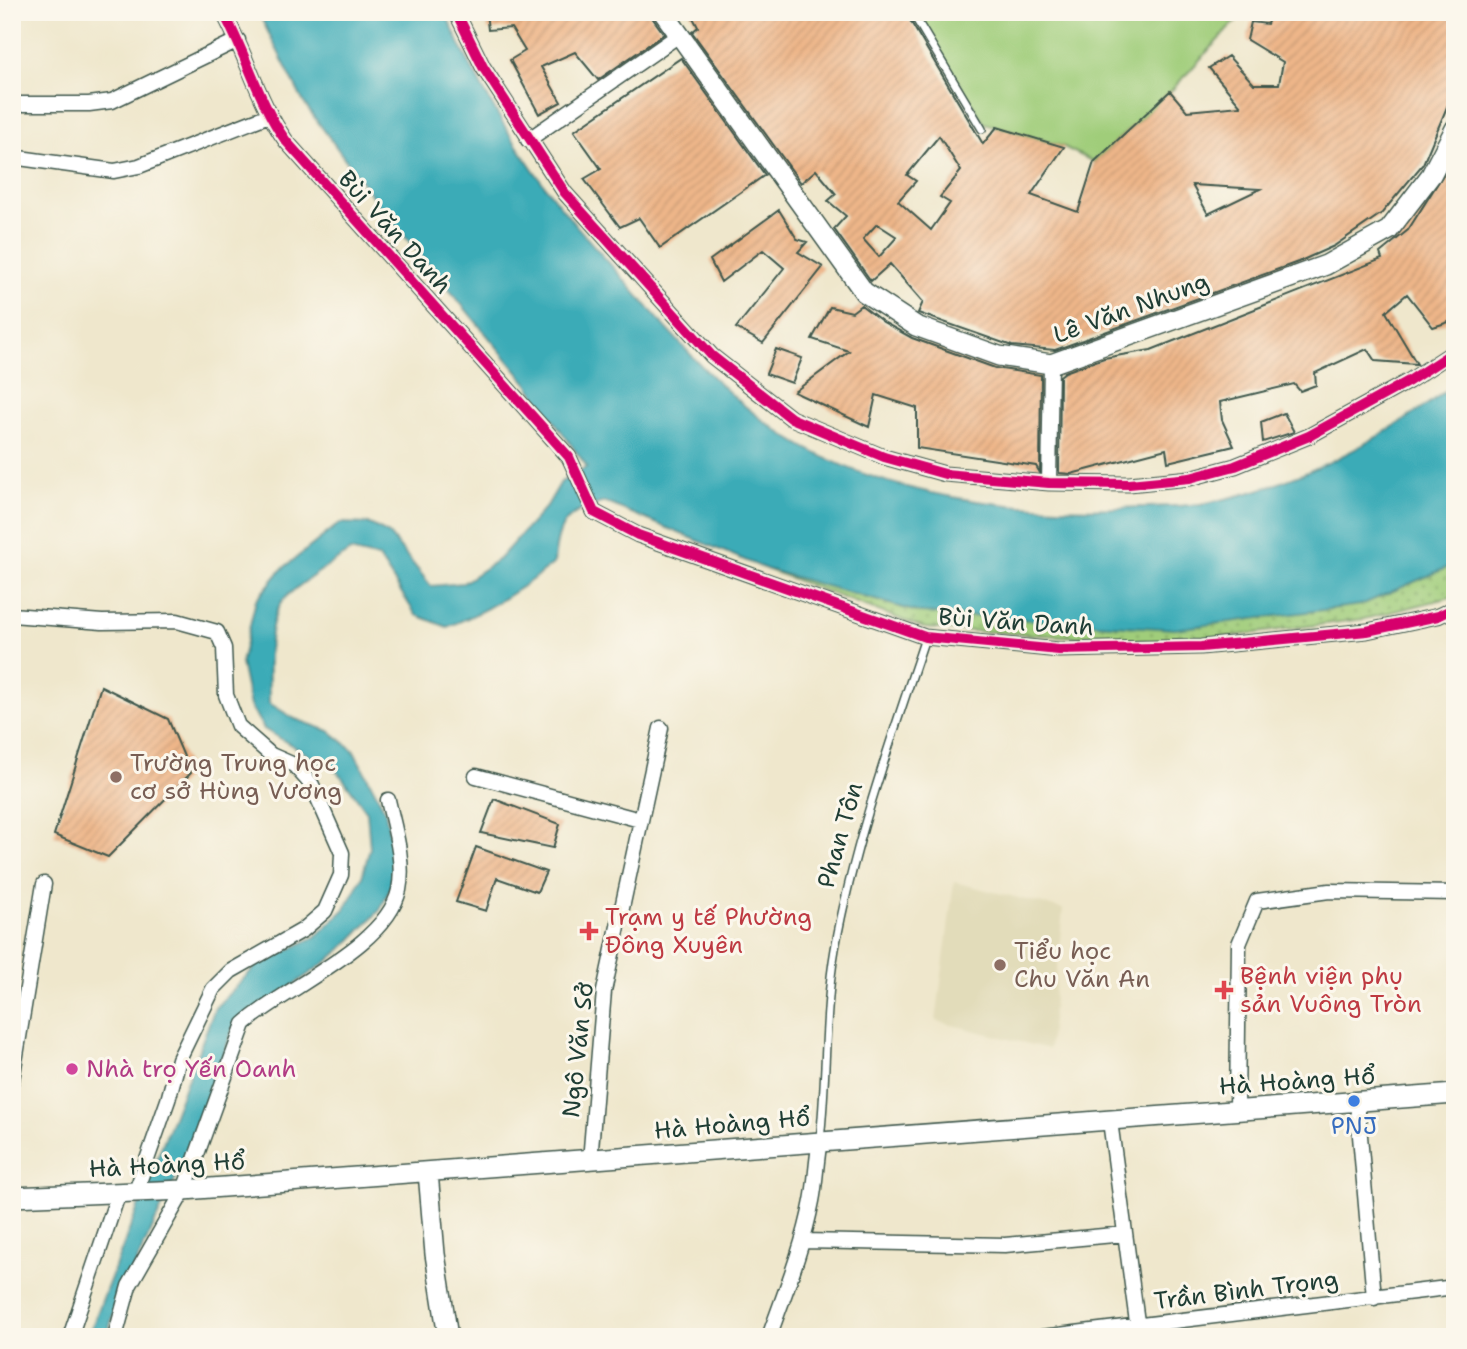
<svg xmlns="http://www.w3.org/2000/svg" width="1467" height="1349" viewBox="0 0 1467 1349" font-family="'Shantell Sans',sans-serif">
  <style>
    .built { fill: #e2dcba }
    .park { fill: url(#park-dots); stroke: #608557; stroke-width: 2 }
    .pitch { fill: #a0cd7a; stroke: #608557; stroke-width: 2 }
    .water { fill: #3aabb7; stroke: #2c7476; stroke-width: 2 }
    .building { fill: url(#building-hatch); fill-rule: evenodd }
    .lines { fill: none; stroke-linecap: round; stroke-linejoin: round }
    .lane-casing { stroke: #3e564b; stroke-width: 10 }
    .street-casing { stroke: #3e564b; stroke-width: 17 }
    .secondary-casing { stroke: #3e564b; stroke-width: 22 }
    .lane { stroke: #fff; stroke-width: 7 }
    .street { stroke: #fff; stroke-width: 14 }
    .secondary { stroke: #fff; stroke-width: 19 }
    .cycleway-casing { stroke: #fbf7ec; stroke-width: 15 }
    .cycleway { stroke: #d6006c; stroke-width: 10 }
    .education-dot { fill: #8d6e63; stroke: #fbf7ec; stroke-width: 2.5 }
    .health-dot { fill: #e0444e; stroke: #fbf7ec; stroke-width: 2.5 }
    .hotel-dot { fill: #d1479c; stroke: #fbf7ec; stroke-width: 2.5 }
    .shop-dot { fill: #3f7fe0; stroke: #fbf7ec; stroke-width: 2.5 }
    .labels { text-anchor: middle; stroke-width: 6; stroke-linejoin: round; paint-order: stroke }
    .street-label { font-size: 24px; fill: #1f3d34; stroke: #fbf7ec }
    .education-label { font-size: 24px; fill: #785e54; stroke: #fbf7ec; text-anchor: start }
    .health-label { font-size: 24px; fill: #be3a42; stroke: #fbf7ec; text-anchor: start }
    .hotel-label { font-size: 24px; fill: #b23c85; stroke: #fbf7ec; text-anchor: start }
    .shop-label { font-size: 24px; fill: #366cbe; stroke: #fbf7ec }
  </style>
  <defs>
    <pattern id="park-dots" width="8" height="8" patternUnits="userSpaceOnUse" patternTransform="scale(1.75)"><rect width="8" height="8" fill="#a0cd7a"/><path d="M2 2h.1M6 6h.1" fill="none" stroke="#82a865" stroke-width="1.8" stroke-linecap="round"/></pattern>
    <pattern id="building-hatch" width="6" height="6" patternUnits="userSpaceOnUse" patternTransform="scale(1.75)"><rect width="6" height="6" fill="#eeb689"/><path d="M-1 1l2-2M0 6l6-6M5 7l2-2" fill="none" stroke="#cc9d77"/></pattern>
  </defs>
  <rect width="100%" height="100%" fill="#fbf7ec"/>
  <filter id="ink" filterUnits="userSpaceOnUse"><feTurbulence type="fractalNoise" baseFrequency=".0143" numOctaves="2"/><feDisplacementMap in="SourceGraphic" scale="14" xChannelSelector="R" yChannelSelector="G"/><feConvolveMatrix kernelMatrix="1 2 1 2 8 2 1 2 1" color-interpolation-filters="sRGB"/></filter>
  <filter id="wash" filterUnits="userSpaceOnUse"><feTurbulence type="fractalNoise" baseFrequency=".00686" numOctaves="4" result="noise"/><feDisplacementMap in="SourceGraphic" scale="28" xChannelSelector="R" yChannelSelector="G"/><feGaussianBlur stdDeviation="1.57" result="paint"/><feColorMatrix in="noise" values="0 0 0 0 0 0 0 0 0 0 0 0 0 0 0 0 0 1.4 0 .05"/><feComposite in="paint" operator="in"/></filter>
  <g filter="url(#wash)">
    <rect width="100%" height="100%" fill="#efe7cc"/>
    <path class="built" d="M954,882L1063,909L1049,1049L936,1021Z"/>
    <path class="park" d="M1455,564V596L1364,619L1178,643L924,628L766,569L921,613L1361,605Z"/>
    <path class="pitch" d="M916,12H1244L1170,92L1094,162L1064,147L984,123Z"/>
    <path class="water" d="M258,12H445C472,74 510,139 550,193C575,227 605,257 632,289C679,343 726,398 787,437C887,500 1028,514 1142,507C1163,506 1185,507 1206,503C1297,486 1382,440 1455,384V564L1361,605L1175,629L921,613L766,569L605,502C566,512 557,523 554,563C522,589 485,612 447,627L416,615L379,558L350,551C333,563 295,586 283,600C265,622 269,675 269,703L295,719L329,731L353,750L385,810L392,848L394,880L380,910L350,941L329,960L234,1026L183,1162L114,1311L107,1337H88L215,1008L257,965L315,937L345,909L362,877L370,848L367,812L339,773L264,729L250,706L241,663L256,600L281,570L340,523L370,524L389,534L431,586L463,583L499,559L547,506L561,482L587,467L527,383L378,204L304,103Z"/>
    <g id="blocks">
      <path class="building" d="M486,12H648L664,34L598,80L575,52L541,67L561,102L539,114L510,60L525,51L511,28L488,30Z
        M690,12H905L983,144L997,127L1064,147L1031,195L1078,212L1094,162L1170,91L1187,111L1241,106L1209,68L1228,56L1254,84H1279L1283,62L1247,40L1251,22L1267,24L1272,12H1455V88L1423,164L1382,213L1334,246L1298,262L1055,350L1012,346L918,313L923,302L890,264L871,281L834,229L846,216L828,201L836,194L816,170L801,183L692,32L698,27ZM939,136L961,171L940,197L950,203L931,230L898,201L916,181L907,175ZM1192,185L1260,189L1208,214ZM877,224L897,237L879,257L863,239Z
        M681,58L765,175L660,248L639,218L620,227L584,179L601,169L574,131Z
        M1455,156V320L1433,327L1407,294L1386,312L1417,364L1375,361L1367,349L1315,373L1316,385L1300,391L1294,384L1220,402L1222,420L1234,446L1168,462L1166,449L1071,474L1059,473L1060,376L1065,372L1104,358L1151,350L1382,259L1380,253L1408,230Z
        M779,210L797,239L807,242L798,252L823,267L763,343L736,328L784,268L763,250L721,282L710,260Z
        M861,305L883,322L912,338L995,368L1041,375L1040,473L1036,466L917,448V408L876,395L869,427L794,392L849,351L812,339L830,307L852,312Z
        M776,349L802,358L792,383L766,374Z
        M1284,413L1294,432L1263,442L1261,422Z
        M101,686L168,719L191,773L108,857L54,835Z
        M494,799L560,824L553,848L481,833Z
        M476,847L546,872L537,892L497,878L486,911L456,902Z"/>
    </g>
  </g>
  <g filter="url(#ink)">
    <use href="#blocks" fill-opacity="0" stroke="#3e564b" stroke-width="2"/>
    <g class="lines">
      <defs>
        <path id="lane" d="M912,12L982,129
          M820,1140C827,1077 824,1012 835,949C854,843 891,740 925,638"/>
        <path id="street" d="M223,12C247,55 258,102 286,141L569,457L594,512L638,535L925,637L1059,650L1201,647L1367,631L1438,616L1455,608
          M456,12L483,67L565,193L712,356L791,418L884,457L945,474L1049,483L1129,484L1190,478L1235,466L1309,436L1409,381L1455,351
          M12,104H89L112,101L238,40
          M528,140L679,35
          M12,157L114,171L139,166L269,115
          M1049,483L1051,364
          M12,615L102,622L177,621L217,632L224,648L226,695L238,726L271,755L294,765L312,785L342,853L341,875L325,911L303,930L231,971L213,989L179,1059L168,1100L136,1191
          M476,776L640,820
          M12,1080L44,884
          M1357,1101L1374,1298
          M1237,1110L1239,944L1257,901L1329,891L1455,893
          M1110,1121L1139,1337
          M590,1161L604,991L661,728
          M803,1241L1005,1245L1125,1234
          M70,1337L119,1192
          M115,1337L129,1286L184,1190L244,1024C284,988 387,946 399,890C405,861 394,827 388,800
          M769,1337C785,1292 803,1248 812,1201C816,1181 816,1161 820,1141
          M1042,1337L1455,1287"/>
        <path id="secondary" d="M663,12L864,292L916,326L999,356L1051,364L1326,265L1389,230L1431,175L1455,129
          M428,1172L435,1254L448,1337
          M12,1197L184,1190L1455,1094"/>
      </defs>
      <use href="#lane" class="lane-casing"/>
      <use href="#street" class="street-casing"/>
      <use href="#secondary" class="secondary-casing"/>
      <use href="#lane" class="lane"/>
      <use href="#street" class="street"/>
      <use href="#secondary" class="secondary"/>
      <defs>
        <path id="cycleway" d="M223,12C247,55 258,102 286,141L569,457L594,512L638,535L925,637L1059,650L1201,647L1367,631L1438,616L1455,608
          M456,12L483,67L565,193L712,356L791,418L884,457L945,474L1049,483L1129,484L1190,478L1235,466L1309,436L1409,381L1455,351"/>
      </defs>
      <use href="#cycleway" class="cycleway-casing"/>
      <use href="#cycleway" class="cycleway"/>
    </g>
  </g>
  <g class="education-dot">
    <circle cx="116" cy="777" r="7"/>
    <circle cx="1000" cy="965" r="7"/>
  </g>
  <g class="health-dot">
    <path d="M585.5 920.5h7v7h7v7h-7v7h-7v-7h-7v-7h7z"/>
    <path d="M1220.5 979.5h7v7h7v7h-7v7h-7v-7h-7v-7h7z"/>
  </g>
  <circle class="hotel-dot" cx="72" cy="1069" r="7"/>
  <circle class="shop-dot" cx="1354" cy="1101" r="7"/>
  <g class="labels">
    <g class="street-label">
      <text transform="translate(395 232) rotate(48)" y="8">Bùi Văn Danh</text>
      <text transform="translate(1131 308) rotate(-20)" y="8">Lê Văn Nhung</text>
      <text transform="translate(1016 622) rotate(4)" y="8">Bùi Văn Danh</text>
      <text transform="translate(840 835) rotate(-74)" y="8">Phan Tôn</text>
      <text transform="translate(578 1050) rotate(-84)" y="8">Ngô Văn Sở</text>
      <text transform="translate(1297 1081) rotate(-4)" y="8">Hà Hoàng Hổ</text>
      <text transform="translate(732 1124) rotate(-5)" y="8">Hà Hoàng Hổ</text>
      <text transform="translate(167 1165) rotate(-3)" y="8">Hà Hoàng Hổ</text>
      <text transform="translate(1246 1290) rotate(-7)" y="8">Trần Bình Trọng</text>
    </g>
    <g class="education-label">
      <text x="130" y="771">Trường Trung học<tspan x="130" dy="28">cơ sở Hùng Vương</tspan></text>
      <text x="1014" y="959">Tiểu học<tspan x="1014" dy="28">Chu Văn An</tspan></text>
    </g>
    <g class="health-label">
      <text x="605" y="925">Trạm y tế Phường<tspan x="605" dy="28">Đông Xuyên</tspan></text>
      <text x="1240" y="984">Bệnh viện phụ<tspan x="1240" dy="28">sản Vuông Tròn</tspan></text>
    </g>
    <g class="hotel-label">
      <text x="86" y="1077">Nhà trọ Yến Oanh</text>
    </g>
    <g class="shop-label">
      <text x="1354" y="1134">PNJ</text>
    </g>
  </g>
  <rect width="1467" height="1349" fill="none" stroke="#fbf7ec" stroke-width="42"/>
</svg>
